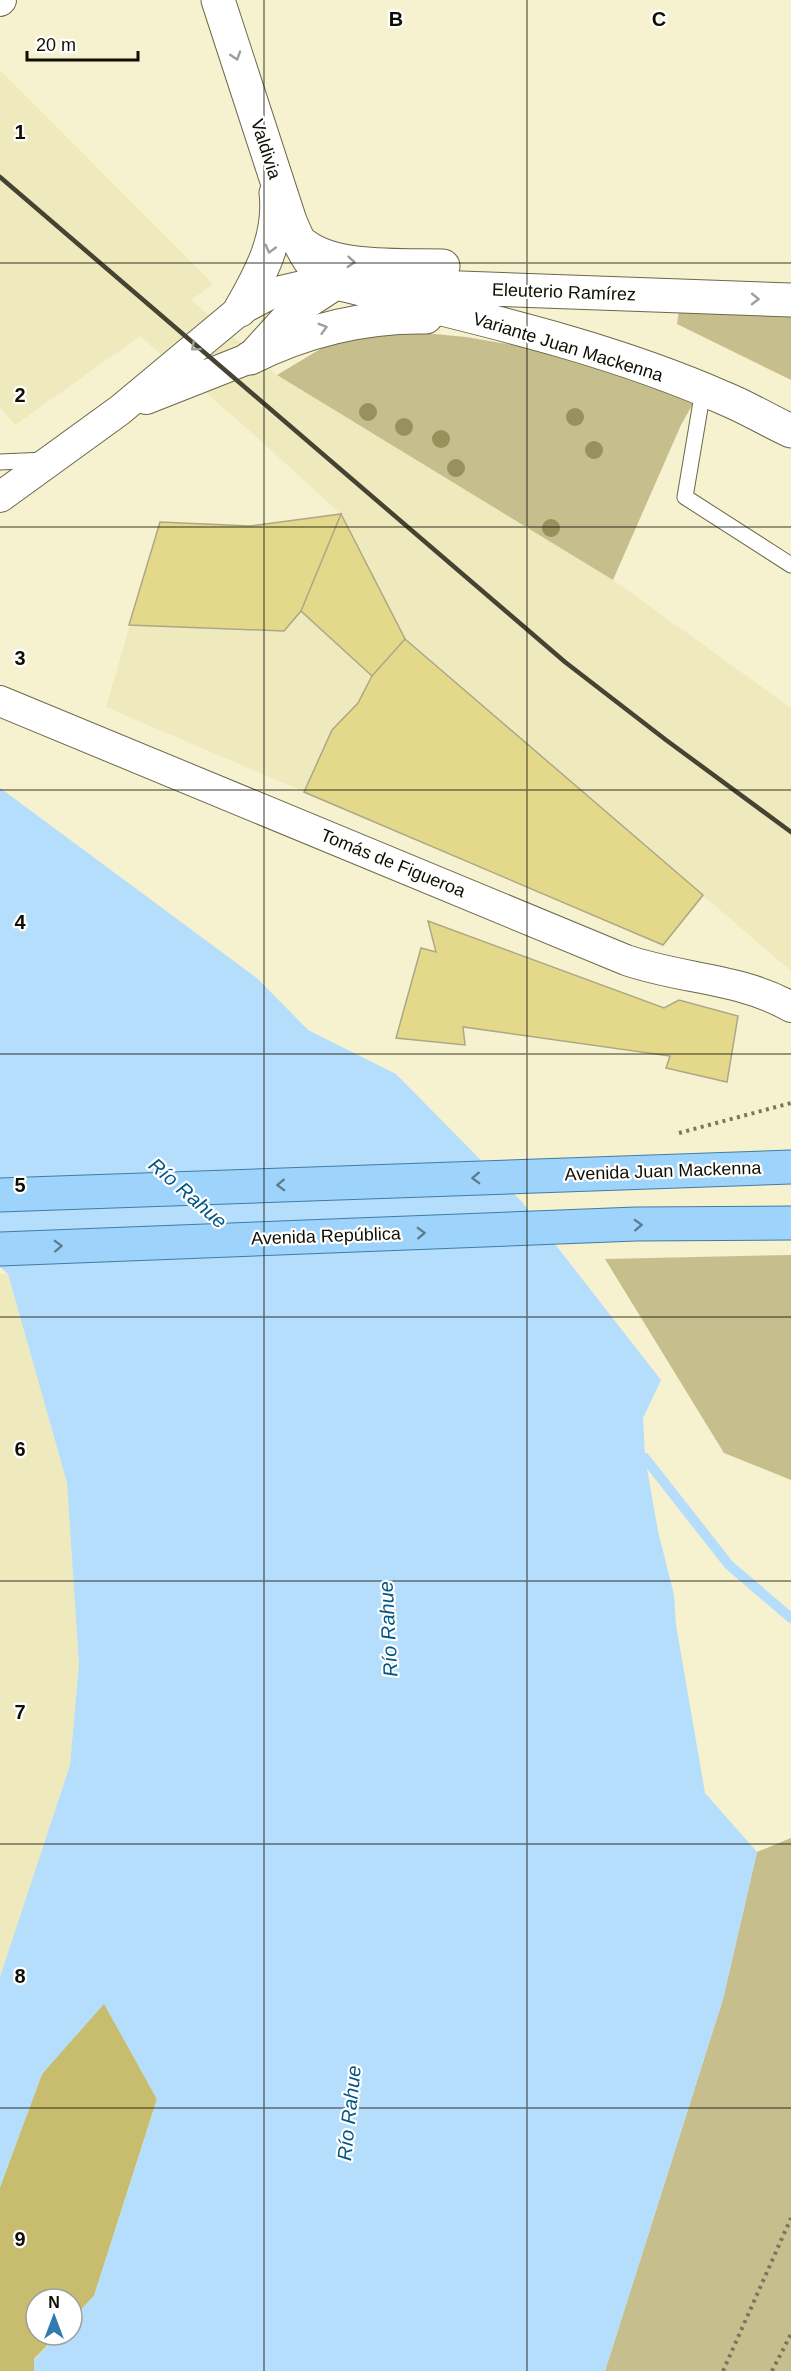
<svg xmlns="http://www.w3.org/2000/svg" width="791" height="2371" viewBox="0 0 791 2371" font-family="Arial,sans-serif">
  <style>
    .built { fill: #efe9be }
    .green { fill: #c6bf8d }
    .forest { fill: #c8bd6e }
    .water { fill: #b5ddfc }
    .lines { fill: none; stroke-linecap: round; stroke-linejoin: round }
    .stream { stroke: #b5ddfc; stroke-width: 10 }
    .building { fill: #e4d98a; stroke: #aca887; stroke-width: 1.5 }
    .lane-casing { stroke: #6c6849; stroke-width: 17 }
    .street-casing { stroke: #6c6849; stroke-width: 32 }
    .secondary-casing { stroke: #6c6849; stroke-width: 35 }
    .primary-casing { stroke: #427ca2; stroke-width: 35 }
    .path { stroke: #797660; stroke-width: 4; stroke-dasharray: 3 4.5; stroke-linecap: butt }
    .lane { stroke: #fff; stroke-width: 15 }
    .street { stroke: #fff; stroke-width: 30 }
    .secondary { stroke: #fff; stroke-width: 33 }
    .primary { stroke: #9ed4fb; stroke-width: 33 }
    .rail { stroke: #454332; stroke-width: 4.5 }
    .tree { fill: #98915d }
    .oneway { stroke: #9f9f9a }
    .oneway2 { stroke: #5e7b8b }
    .grid { fill: none; stroke: #0f0e03; stroke-width: 1.5; stroke-opacity: 0.55 }
    .labels { text-anchor: middle; stroke-width: 4.5; stroke-linejoin: round; paint-order: stroke }
    .street-label { font-size: 18px; fill: #0f0e03; stroke: #fff }
    .water-label { font-size: 20px; font-style: italic; fill: #005685; stroke: #fff }
    .grid-label { font-size: 20px; text-anchor: middle; font-weight: bold; fill: #0f0e03; stroke: #fff; stroke-width: 4.5; stroke-linejoin: round; paint-order: stroke }
  </style>
  <rect width="100%" height="100%" fill="#f6f1ce"/>
  <path class="built" d="M0,70L213,284L191,300L277,375L613,580L791,708V971L704,896L663,945L106,707L160,522L250,526L341,514L240,422L140,336L15,425L0,407Z
    M0,1274H8L67,1483L79,1664L70,1765L0,1977Z"/>
  <path class="green" d="M680,304L791,309V380L677,324Z
    M363,332H414L466,337L566,354L694,402L681,425L613,580L277,375L322,348Z
    M791,1255V1480L724,1453L605,1259Z
    M791,1838V2371H605L723,1999L757,1852Z"/>
  <path class="forest" d="M104,2003L157,2099L94,2296L72,2319V2299H36V2335H57L34,2359V2371H0V2187L42,2074Z"/>
  <path class="water" d="M0,788L258,979L308,1030L396,1074L522,1202L661,1380L643,1418L645,1458L658,1531L674,1595L676,1625L705,1793L757,1852L723,1999L605,2371H34V2360L57,2335H72V2319L94,2296L157,2099L104,2004L42,2074L0,2187V1977L70,1765L79,1664L67,1483L8,1274L0,1267Z"/>
  <g class="lines">
    <path class="stream" d="M645,1458L729,1565L791,1618"/>
  </g>
  <path class="building" d="M341,514L301,611L284,631L129,625L160,522L250,526Z
    M341,514L405,639L372,676L301,611Z
    M405,639L703,895L663,945L304,792L332,730L358,703L372,676Z
    M428,921L664,1008L679,1000L738,1016L727,1082L666,1068L670,1056L463,1027L465,1045L396,1038L421,948L436,952Z"/>
  <g class="lines">
    <defs>
      <path id="lane" d="M703,390L685,497L791,565
        M0,462L45,460"/>
      <path id="street" d="M0,1L1,0
        M146,399L250,358L289,315L335,285
        M0,497L120,410L240,310L272,293L302,286L337,283
        M0,701L626,960C680,979 741,978 791,1007"/>
      <path id="secondary" d="M218,0L290,221C301,247 311,272 337,283C468,316 602,344 726,399C748,408 769,421 791,431
        M304,245C336,270 403,265 443,266
        M405,286L791,300
        M240,310C261,274 281,236 276,193
        M250,358C306,330 363,316 426,317"/>
      <path id="primary" d="M0,1195L791,1167
        M0,1249L636,1224L791,1223"/>
    </defs>
    <use href="#lane" class="lane-casing"/>
    <use href="#street" class="street-casing"/>
    <use href="#secondary" class="secondary-casing"/>
    <use href="#primary" class="primary-casing"/>
    <path class="path" d="M679,1133L791,1103
      M723,2371L791,2218
      M772,2371L791,2334"/>
    <use href="#lane" class="lane"/>
    <use href="#street" class="street"/>
    <use href="#secondary" class="secondary"/>
    <use href="#primary" class="primary"/>
    <path class="rail" d="M0,177L565,662L666,740L791,832"/>
  </g>
  <g class="tree">
    <circle cx="368" cy="412" r="9"/>
    <circle cx="575" cy="417" r="9"/>
    <circle cx="404" cy="427" r="9"/>
    <circle cx="441" cy="439" r="9"/>
    <circle cx="594" cy="450" r="9"/>
    <circle cx="456" cy="468" r="9"/>
    <circle cx="551" cy="528" r="9"/>
  </g>
  <defs><path id="oneway-chevron" d="M-2-3.5L2.5 0L-2 3.5" fill="none" stroke-width="1.6" stroke-linecap="round" stroke-linejoin="round" transform="scale(1.5)"/></defs>
  <g class="oneway">
    <use href="#oneway-chevron" transform="translate(236 56) rotate(72)"/>
    <use href="#oneway-chevron" transform="translate(270 249) rotate(105)"/>
    <use href="#oneway-chevron" transform="translate(351 262) rotate(5)"/>
    <use href="#oneway-chevron" transform="translate(755 299) rotate(1)"/>
    <use href="#oneway-chevron" transform="translate(323 328) rotate(-16)"/>
    <use href="#oneway-chevron" transform="translate(195 347) rotate(140)"/>
  </g>
  <g class="oneway2">
    <use href="#oneway-chevron" transform="translate(476 1178) rotate(178)"/>
    <use href="#oneway-chevron" transform="translate(281 1185) rotate(178)"/>
    <use href="#oneway-chevron" transform="translate(638 1225) rotate(-2)"/>
    <use href="#oneway-chevron" transform="translate(421 1233) rotate(-2)"/>
    <use href="#oneway-chevron" transform="translate(58 1246) rotate(-2)"/>
  </g>
  <path class="grid" d="M264,0V2371M527,0V2371M0,263H791M0,527H791M0,790H791M0,1054H791M0,1317H791M0,1581H791M0,1844H791M0,2108H791"/>
  <g class="labels">
    <g class="street-label">
      <text transform="translate(266 149) rotate(72)" y="6">Valdivia</text>
      <text transform="translate(564 292) rotate(2)" y="6">Eleuterio Ramírez</text>
      <text transform="translate(568 347) rotate(17)" y="6">Variante Juan Mackenna</text>
      <text transform="translate(393 863) rotate(22)" y="6">Tomás de Figueroa</text>
      <text transform="translate(663 1171) rotate(-2)" y="6">Avenida Juan Mackenna</text>
      <text transform="translate(326 1236) rotate(-2)" y="6">Avenida República</text>
    </g>
    <g class="water-label">
      <text transform="translate(188 1193) rotate(41)" y="7">Río Rahue</text>
      <text transform="translate(388 1629) rotate(-93)" y="7">Río Rahue</text>
      <text transform="translate(349 2113) rotate(-84)" y="7">Río Rahue</text>
    </g>
  </g>
  <g class="grid-label">
    <text x="396" y="26">B</text>
    <text x="659" y="26">C</text>
    <text x="20" y="139">1</text>
    <text x="20" y="402">2</text>
    <text x="20" y="665">3</text>
    <text x="20" y="929">4</text>
    <text x="20" y="1192">5</text>
    <text x="20" y="1456">6</text>
    <text x="20" y="1719">7</text>
    <text x="20" y="1983">8</text>
    <text x="20" y="2246">9</text>
  </g>
  <g transform="translate(54 2317)"><circle r="28" fill="#ffffff" stroke="#9f9f9a" stroke-width="1.5"/>
  <path d="M0-4.5L10 22L0 15L-10 22Z" fill="#317caf"/>
  <text y="-9" font-size="16" font-weight="bold" text-anchor="middle" fill="#0f0e03">N</text>
  </g>
  <path d="M27 51v9h111v-9" fill="none" stroke="#0f0e03" stroke-width="3"/>
  <text x="36" y="51" font-size="18" fill="#0f0e03" stroke="#ffffff" stroke-width="4.5" paint-order="stroke">20 m</text>
</svg>
